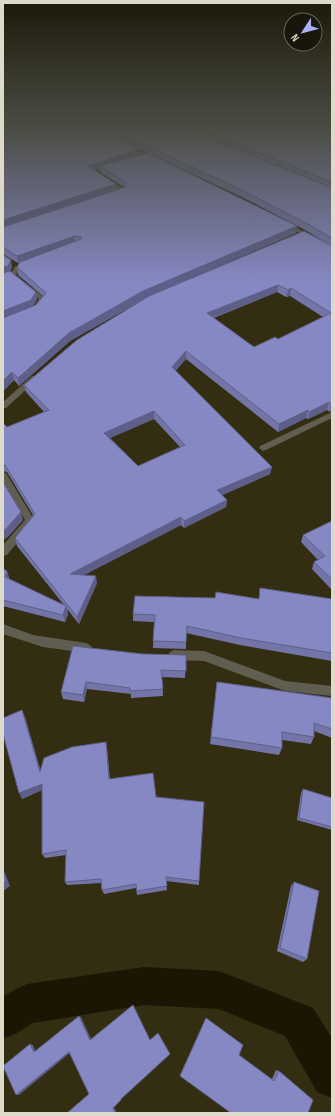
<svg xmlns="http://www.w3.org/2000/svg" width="335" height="1116" viewBox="0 0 335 1116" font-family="'Sofia Sans Condensed',sans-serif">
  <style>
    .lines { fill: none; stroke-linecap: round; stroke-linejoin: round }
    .canal { fill: #1b1603; fill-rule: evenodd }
    .minor { fill: #605d51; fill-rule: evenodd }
    .wall { fill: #7375a8; fill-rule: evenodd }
    .shaded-wall { fill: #5e5f88 }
    .building { fill: #8688c3; stroke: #5e5f88; fill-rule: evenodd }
  </style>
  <rect width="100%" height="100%" fill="#332d11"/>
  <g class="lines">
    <path class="canal" d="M144,967L219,971L313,1008L332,1038V1098L317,1092L285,1036L219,1009L144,1005L33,1023L17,1033L3,1039V996L27,984Z"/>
    <path class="minor" d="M128,145L150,155V156L146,157L126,147Z
      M110,165L114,166L97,172L126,190V192L115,194V192L120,191L90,172Z
      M283,222H287L332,248V252L283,224Z
      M15,266L20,267L16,275L46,299L38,308L33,307L39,299L10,275Z
      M32,376H38L39,378L6,408L3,409V402Z
      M332,412V418L266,450L263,451L259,448L260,446Z
      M3,472L6,473L35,521L7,555L3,556V545L25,520L3,483Z
      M3,624L33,635L86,643L90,645L92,648L90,651L86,653L43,647L3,634Z
      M174,650L204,651L285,681L332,686V696L285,691L204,661L174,660L170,658L168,655L170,652Z"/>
  </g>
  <path class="wall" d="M3,126H332V410L330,412L327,410L308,419L306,418L278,432L186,359L175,371L272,467L270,474L222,495L227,500L226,507L184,528L181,525L84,575L97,583L79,624L67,609L68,614L65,622L3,606V569L7,571L9,578V579L64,605L17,546L15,538L33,515L7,472L3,471V423L7,427L44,412L26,392L24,385L146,298L70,341L19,386L14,380L3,391V255L12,267L10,272L37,299L33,306L36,305L43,296L18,275L17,267L19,263H18L3,254ZM118,139L244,198L307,231L328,244L186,280L296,233L140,155ZM100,168L101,173L124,187L116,190L95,170ZM277,292L286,297L290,296L323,317L278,339L254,347L214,318ZM154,419L180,447L138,466L110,438Z
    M332,521V590L312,569L314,562L318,560L301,542L303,535Z
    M260,588L332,599V661L240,645L186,633V649L153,648L154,622L133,621V614L259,599Z
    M143,654L186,655L185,678L162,677L163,696L131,698V694L87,689L84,702L63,699L61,692Z
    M217,682L332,698V738L314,731V737L311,744L282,740V748L279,755L210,744Z
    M25,717L40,771L107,748L110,779L156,797L199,881V885L166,881L167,890L137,895L136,888L104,894L102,890L101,883L67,885L65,882L66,855L45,858L42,854V790L22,799Z
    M303,789L332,798V830L297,820L301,793Z
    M294,882L307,959L303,962L277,951L291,886Z
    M206,1018L239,1055L272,1079L276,1070L279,1071L313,1100L231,1113L180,1075Z"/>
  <path class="shaded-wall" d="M25,126H50L17,134L16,128Z
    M117,132L118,139L115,141V135Z
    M140,149V156L100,166V168L89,172L88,166Z
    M116,184V191L3,227V220Z
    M297,226L296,233L143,299L70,341L19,386L18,378L69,333L143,291Z
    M75,236V243L18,263L17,256Z
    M11,260L12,267L9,273L3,275V267Z
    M278,285L277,292L207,320V313Z
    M291,288L290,296L286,297L288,290Z
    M36,292L37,299L32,308L3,319V311Z
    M186,351V359L172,375V367Z
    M12,372L14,380L3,391V381Z
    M329,402L327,410L308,419L309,412Z
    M331,404H332V410L330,412Z
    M308,410L306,418L278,432L279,424Z
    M154,411V419L105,440L104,433Z
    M272,467L270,474L216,498L217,490Z
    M227,500L226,507L184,528V521Z
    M21,512L23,520L8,537L3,540V531Z
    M181,517V525L72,581L70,574Z
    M7,571L9,578L7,584L5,577Z
    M96,576L97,583L79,624L77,617Z
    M66,606L68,614L65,622L63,615Z
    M86,682L87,689L84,702L83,695Z
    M22,710L25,717L43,778L40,772Z
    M106,742L107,748L110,784L109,779Z
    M42,784L44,789L22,799L19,793Z
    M3,868L10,886L3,891Z
    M79,1016L81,1017L92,1041L90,1040Z
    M30,1044L33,1045L36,1053L34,1052Z
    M69,1052H71L19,1095H16Z
    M114,1107L117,1113H115L113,1108Z"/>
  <path class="building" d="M11,126H25L16,128Z
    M44,126H179L332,188V238L308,224L244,191L117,132L115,135V137L140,149L88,166L116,184L3,220V127L15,134Z
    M193,126H332V182Z
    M148,153L297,226L143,291L69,333L18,378L12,372L3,381V318L36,305L46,293L17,267L20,262L81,239L82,237L75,236L17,256L3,247V227L126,187V182L100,166Z
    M304,231L332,246V404H331L329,402L309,412L308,410L279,424L186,351L172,367L272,467L217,490L227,500L184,521L181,517L70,574L96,576L77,617L15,538L35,514L5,465L3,464V423L7,427L49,410L24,385L77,340L149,296ZM278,285L288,290L291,288L331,313L278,339L275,337L254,347L207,313ZM154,411L185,445L138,466L104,433Z
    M3,255L11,260L8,266L3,267Z
    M10,271L36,292L31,300L3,311V273Z
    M3,482L21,512L6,529L3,531Z
    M332,521V579L314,562L325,556L303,535Z
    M3,569L7,571L5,577L66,606L63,615L3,600Z
    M260,588L332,599V653L241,638L187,626L186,642L153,641L155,615L133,614L135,596L215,598L216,592L259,599Z
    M73,646L143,654L186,655V671L161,670L163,689L130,691V688L86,682L83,695L61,692Z
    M217,682L332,698V729L314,723V737L282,732V748L211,737Z
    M22,710L40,772L44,758L72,747L106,742L109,779L153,773L156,797L204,802L199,881L166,877L167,886L137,891L136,884L102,890L101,879L65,882L66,850L42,854V784L19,793L3,734V718Z
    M303,789L332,798V827L299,818Z
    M3,874L6,881L3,883Z
    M294,882L319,891L307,959L280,948Z
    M133,1005L150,1040L158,1033L170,1054L121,1099V1100L113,1108L115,1113H67L89,1094L69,1052L16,1095L3,1066L30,1044L34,1052L79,1016L90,1040Z
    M206,1018L243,1045L239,1055L274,1081L279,1071L313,1100L308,1113H231L180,1076Z"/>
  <linearGradient id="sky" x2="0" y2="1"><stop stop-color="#1c1909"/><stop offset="0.45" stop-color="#4a4c43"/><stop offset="1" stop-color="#4a4c43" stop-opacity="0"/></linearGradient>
  <rect width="335" height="282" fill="url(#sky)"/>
  <rect width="335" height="1116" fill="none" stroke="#dddaca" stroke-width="8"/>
  <g transform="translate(303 32) rotate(234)"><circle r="19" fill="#18150a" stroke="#676457"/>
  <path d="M0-3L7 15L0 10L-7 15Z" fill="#abaffb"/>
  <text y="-6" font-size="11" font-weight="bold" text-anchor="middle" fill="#dddaca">N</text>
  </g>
</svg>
